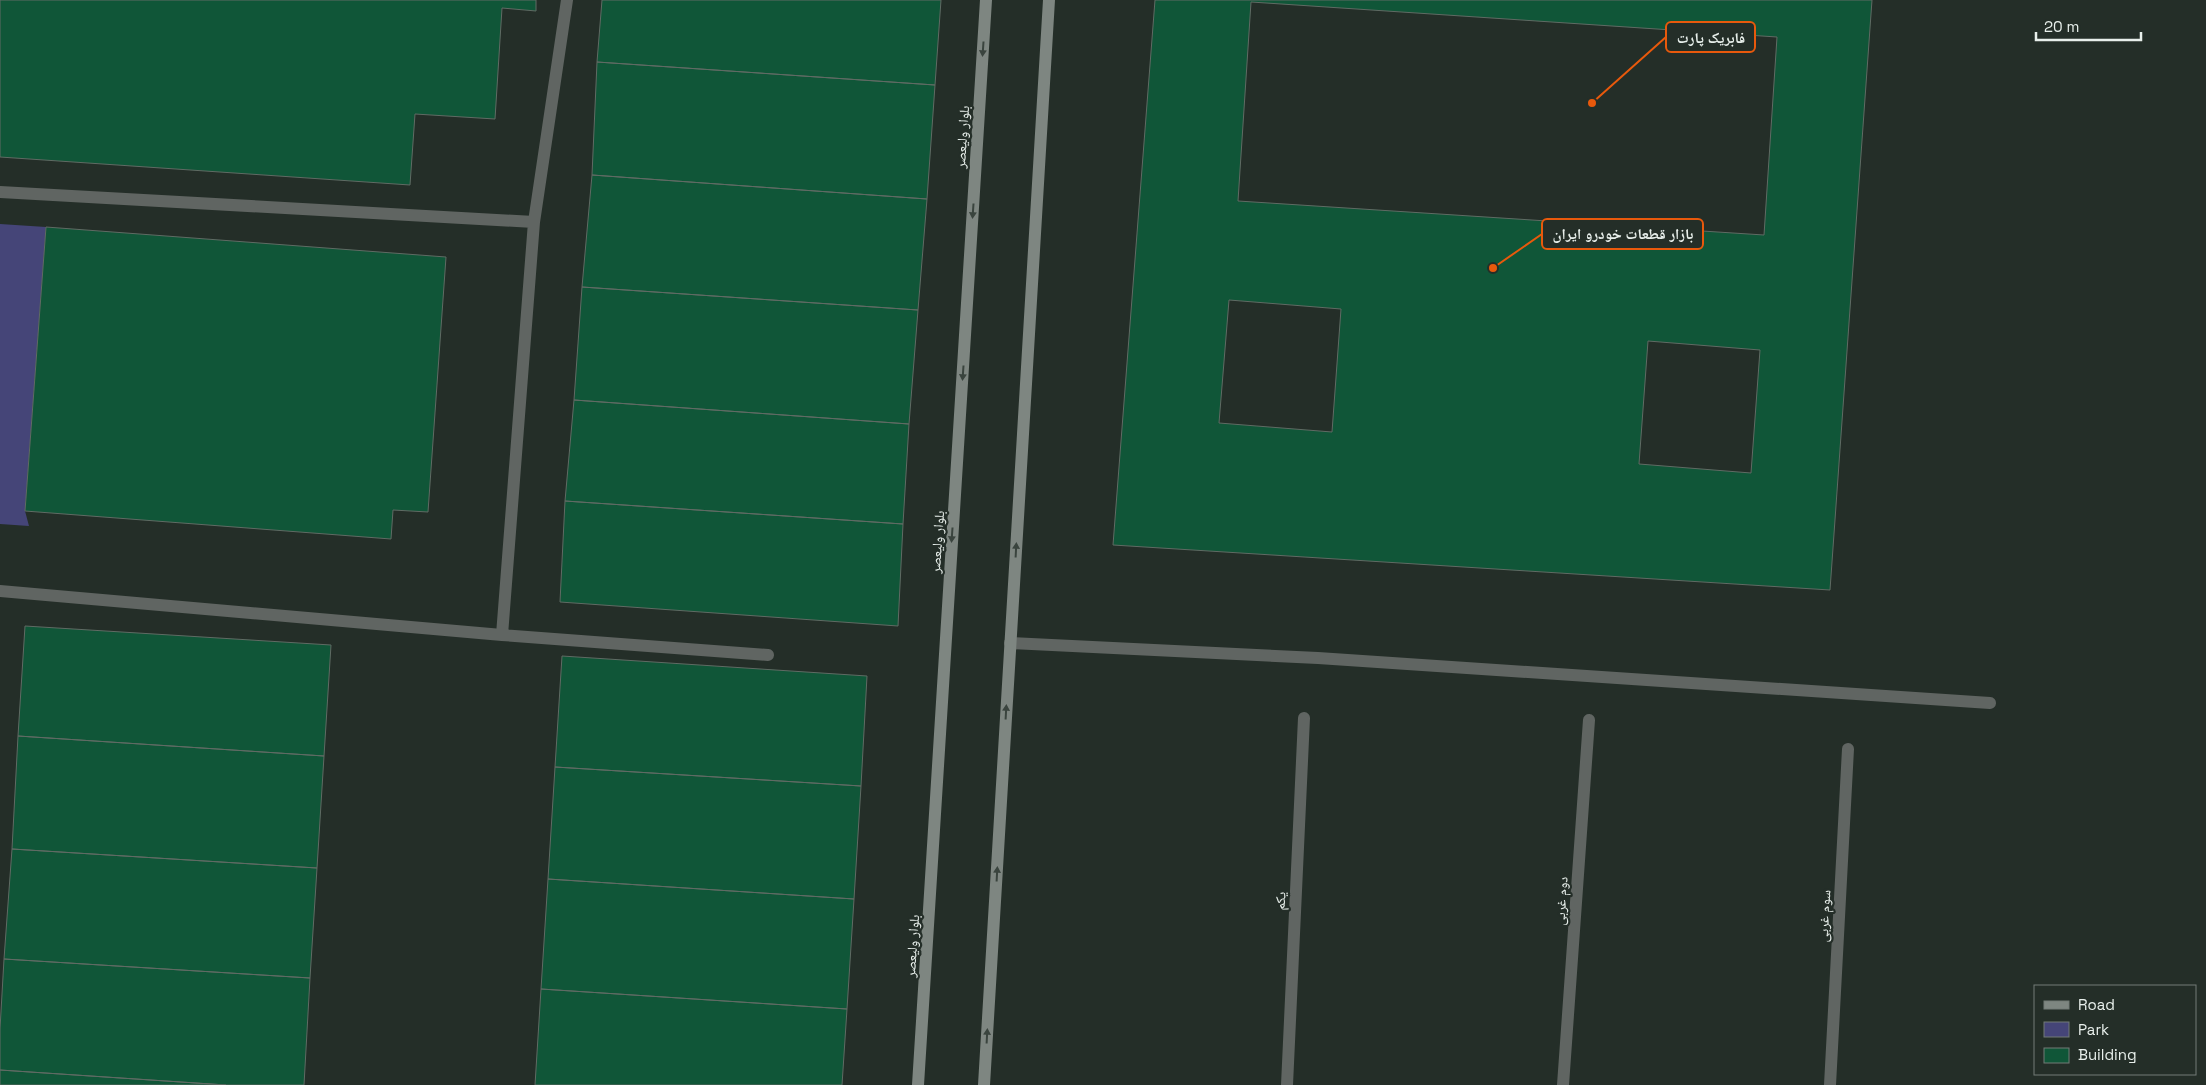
<svg xmlns="http://www.w3.org/2000/svg" width="2206" height="1085" viewBox="0 0 2206 1085" font-family="'Space Grotesk','Noto Naskh Arabic',sans-serif">
  <style>
    .green { fill: #454578 }
    .building { fill: #105638; stroke: #606b64; fill-rule: evenodd }
    .lines { fill: none; stroke-linecap: round; stroke-linejoin: round }
    .service { stroke: #606562; stroke-width: 12 }
    .minor { stroke: #606562; stroke-width: 12 }
    .secondary { stroke: #7e8681; stroke-width: 12 }
    .oneway { fill: #3a443e }
    .labels { text-anchor: middle; stroke-width: 4.5; stroke-linejoin: round; paint-order: stroke }
    .street-label { font-size: 14px; fill: #e8efeb; stroke: #242e28 }
    .leader { fill: none; stroke: #e8590c; stroke-width: 2 }
    .callout-dot { fill: #e8590c; stroke: #242e28; stroke-width: 2 }
    .callout { fill: #242e28; stroke: #e8590c; stroke-width: 2 }
    .callout-label { font-size: 15px; text-anchor: middle; font-weight: bold; fill: #e8efeb }
  </style>
  <rect width="100%" height="100%" fill="#242e28"/>
  <path class="green" d="M0,224L46,227L25,511L29,526L0,524Z"/>
  <path class="building" d="M0,0H536V11L502,8L495,119L415,114L410,185L0,157Z
    M602,0H941L935,85L597,62Z
    M1155,0H1872L1830,590L1113,545ZM1251,2L1777,37L1764,235L1238,201ZM1229,300L1341,309L1332,432L1219,423ZM1648,341L1760,350L1751,473L1639,464Z
    M597,62L935,85L927,199L592,175Z
    M592,175L927,199L918,310L582,287Z
    M46,227L446,257L428,512L393,510L391,539L25,511Z
    M582,287L918,310L909,424L574,400Z
    M574,400L909,424L903,524L565,501Z
    M565,501L903,524L898,626L560,602Z
    M25,626L331,645L324,756L18,736Z
    M562,656L867,676L861,786L555,767Z
    M18,736L324,756L317,868L12,849Z
    M555,767L861,786L854,899L548,879Z
    M12,849L317,868L310,978L4,959Z
    M548,879L854,899L847,1009L541,989Z
    M4,959L310,978L304,1085H226L0,1070V1029Z
    M541,989L847,1009L842,1085H535Z
    M0,1070L226,1085H0Z"/>
  <g class="lines">
    <path class="service" d="M0,192L534,222
      M0,591L502,635L768,655
      M502,635L534,222L567,0"/>
    <path class="minor" d="M1010,643L1318,658L1990,703
      M1287,1085L1304,718
      M1563,1085L1589,720
      M1830,1085L1848,749"/>
    <path class="secondary" d="M918,1085L986,0
      M984,1085L1049,0"/>
  </g>
  <defs><path id="oneway-solid" d="M-6-.8H1V-3.2L6.5 0L1 3.2V.8H-6Z" transform="scale(1.25)"/></defs>
  <g class="oneway">
    <use href="#oneway-solid" transform="translate(983 49) rotate(94)"/>
    <use href="#oneway-solid" transform="translate(973 211) rotate(94)"/>
    <use href="#oneway-solid" transform="translate(963 373) rotate(94)"/>
    <use href="#oneway-solid" transform="translate(952 535) rotate(94)"/>
    <use href="#oneway-solid" transform="translate(1016 550) rotate(-87)"/>
    <use href="#oneway-solid" transform="translate(1006 712) rotate(-87)"/>
    <use href="#oneway-solid" transform="translate(997 874) rotate(-87)"/>
    <use href="#oneway-solid" transform="translate(987 1036) rotate(-87)"/>
  </g>
  <g class="labels">
    <g class="street-label">
      <text transform="translate(962 137) rotate(-86)" y="5">بلوار ولیعصر</text>
      <text transform="translate(937 542) rotate(-86)" y="5">بلوار ولیعصر</text>
      <text transform="translate(1280 901) rotate(-87)" y="5">یکم</text>
      <text transform="translate(1561 901) rotate(-86)" y="5">دوم غربی</text>
      <text transform="translate(1824 916) rotate(-87)" y="5">سوم غربی</text>
      <text transform="translate(912 946) rotate(-86)" y="5">بلوار ولیعصر</text>
    </g>
  </g>
  <path class="leader" d="M1592 103L1666 37M1493 268L1542 234"/>
  <g class="callout-dot">
    <circle cx="1592" cy="103" r="5"/>
    <circle cx="1493" cy="268" r="5"/>
  </g>
  <g class="callout">
    <rect x="1666" y="22" width="89" height="30" rx="5"/>
    <rect x="1542" y="219" width="161" height="30" rx="5"/>
  </g>
  <g class="callout-label">
    <text x="1711" y="43">فابریک پارت</text>
    <text x="1623" y="239">بازار قطعات خودرو ایران</text>
  </g>
  <rect x="2034" y="985" width="162" height="90" fill="#242e28" stroke="#727b76"/>
  <rect x="2044" y="1001" width="25" height="8" fill="#7e8681" stroke="#727b76"/>
  <text x="2078" y="1010" font-size="15" fill="#e8efeb">Road</text>
  <rect x="2044" y="1022" width="25" height="15" fill="#454578" stroke="#727b76"/>
  <text x="2078" y="1035" font-size="15" fill="#e8efeb">Park</text>
  <rect x="2044" y="1048" width="25" height="15" fill="#105638" stroke="#727b76"/>
  <text x="2078" y="1060" font-size="15" fill="#e8efeb">Building</text>
  <path d="M2036 32v8h105v-8" fill="none" stroke="#e8efeb" stroke-width="2.5"/>
  <text x="2044" y="32" font-size="15" fill="#e8efeb" stroke="#242e28" stroke-width="4" paint-order="stroke">20 m</text>
</svg>
